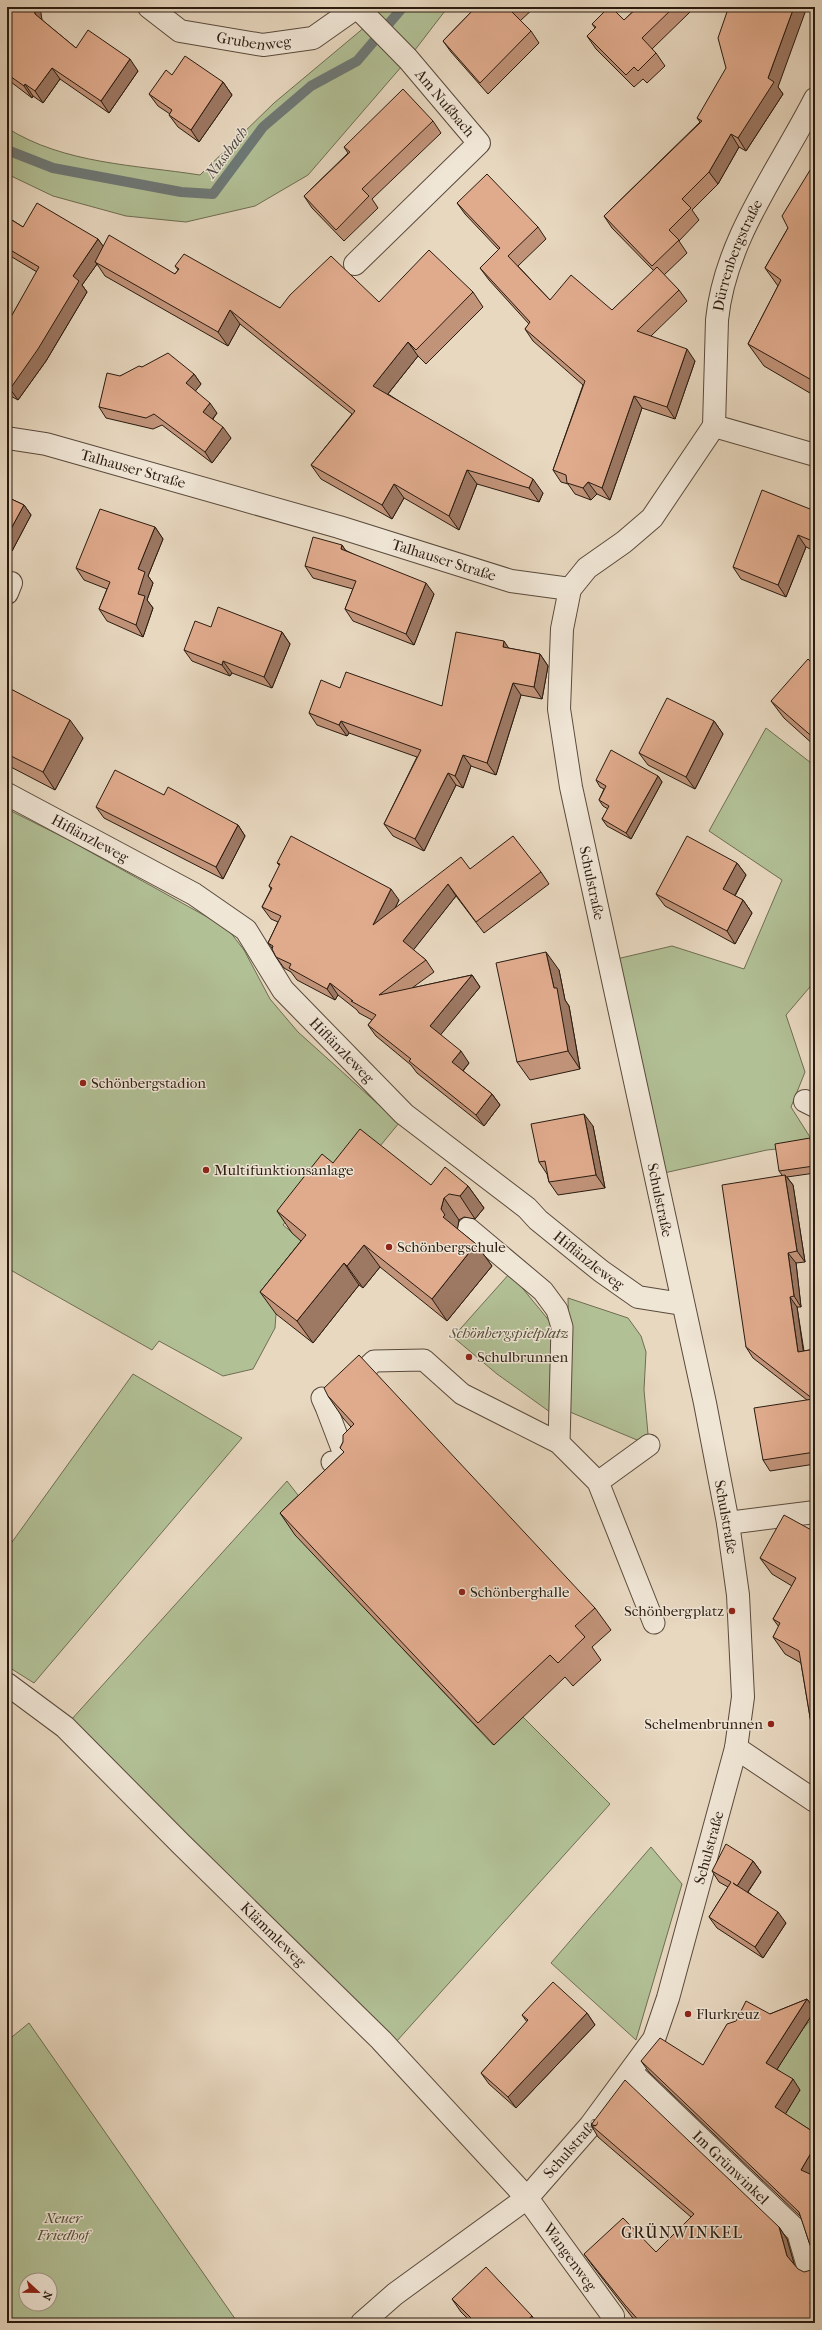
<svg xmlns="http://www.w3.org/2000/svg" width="822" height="2330" viewBox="0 0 822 2330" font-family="'IM FELL French Canon',serif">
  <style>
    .green { fill: #b2c096; stroke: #6e6e53; fill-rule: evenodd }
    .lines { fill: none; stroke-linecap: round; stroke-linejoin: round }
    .stream { stroke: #6e7977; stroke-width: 10 }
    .pedestrian-casing { stroke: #5a4a3c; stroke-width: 23 }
    .minor-casing { stroke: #5a4a3c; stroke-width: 24 }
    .pedestrian { stroke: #f0e6d6; stroke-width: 21 }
    .minor { stroke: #f0e6d6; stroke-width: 22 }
    .wall { fill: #c19379; stroke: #2a1b10 }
    .shaded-wall { fill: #9d7863; stroke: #2a1b10 }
    .building { fill: #e0ab8d; stroke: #2a1b10 }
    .poi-dot { fill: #8f2418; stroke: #f0e6d6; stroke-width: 1.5 }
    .labels { text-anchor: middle; stroke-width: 3; stroke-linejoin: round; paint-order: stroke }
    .street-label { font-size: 15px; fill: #2a1b10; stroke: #f0e6d6 }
    .poi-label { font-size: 15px; fill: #2a1b10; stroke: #f0e6d6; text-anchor: start }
    .park-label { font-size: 15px; font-style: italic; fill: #534d38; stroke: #f0e6d6 }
    .water-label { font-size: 16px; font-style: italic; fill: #4c4a44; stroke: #f0e6d6 }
    .neighbourhood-label { font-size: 16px; letter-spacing: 1px; fill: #2a1b10; stroke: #f0e6d6 }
  </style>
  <rect width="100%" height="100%" fill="#e8d8c0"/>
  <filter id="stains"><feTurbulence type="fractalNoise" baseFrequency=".005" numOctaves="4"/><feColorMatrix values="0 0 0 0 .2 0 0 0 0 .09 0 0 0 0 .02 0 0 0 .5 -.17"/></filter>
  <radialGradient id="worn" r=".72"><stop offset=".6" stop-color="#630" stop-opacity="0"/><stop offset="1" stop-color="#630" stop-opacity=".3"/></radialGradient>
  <path class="green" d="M382,7H448L408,59L308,175L255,206L186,222L126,216L53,196L7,174V128C64,164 136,165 200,175L274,103L372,21Z
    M766,728L815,766V933L812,939L815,941V981L786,1015L805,1072L791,1107L815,1145L767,1150L655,1175L608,961L672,946L744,969L782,880L709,831Z
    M7,809L67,839L227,928L244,950L270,999L298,1032L399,1123L348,1185L295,1210L283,1225L322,1257L276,1314L275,1328L253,1369L223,1376L159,1341L152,1350L7,1268Z
    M510,1273L551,1323L558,1354L550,1412L497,1374L453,1337Z
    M568,1298L628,1318L641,1336L646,1352L644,1390L649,1445L570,1412Z
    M133,1374L242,1438L34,1683L7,1666V1549Z
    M287,1481L315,1517L296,1535L493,1745L523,1717L610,1804L396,2042L71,1720Z
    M651,1847L682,1884L636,2040L551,1963Z
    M815,2015V2139L784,2120L774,2074L801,2031Z
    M29,2023L238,2323H7V2041ZM26,2280H50V2304H26Z"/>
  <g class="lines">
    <path class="stream" d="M7,150L53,168L181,192L213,194L263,127L311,86L357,61L403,7"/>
    <defs>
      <path id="pedestrian" d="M468,1228L543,1291L557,1310L562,1327L559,1443
        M322,1398L326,1407L374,1361L424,1360L462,1394L559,1443L598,1482L649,1445
        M326,1407L347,1462H332
        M598,1482L654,1623"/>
      <g id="minor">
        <path id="s1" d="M149,7L180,31L263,45L313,38L357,7"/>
        <path d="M355,264L479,143L408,59L357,7"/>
        <path id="s2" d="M714,426L717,320C725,239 779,170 815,99"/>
        <path d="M714,426L815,455"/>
        <path id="s3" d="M7,438L46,444L339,527L511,581L570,589"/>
        <path d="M7,593L11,583"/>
        <path id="s4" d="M7,794L194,894L246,930L283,990L404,1114L527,1208L538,1220L601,1271L638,1297L682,1304"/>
        <path d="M805,1101L815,1106"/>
        <path d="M728,1523L815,1512"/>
        <path id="s5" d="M7,1684L65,1727L181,1844L381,2040L527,2198L613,2316"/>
        <path d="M736,1748L815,1801"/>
        <path id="s6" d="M631,2072L798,2232L807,2263L815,2271"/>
        <path id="s7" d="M362,2323L395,2294L527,2198L590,2126L654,2039L668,1998L736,1748L743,1697L738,1595L728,1523L705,1403L571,787L559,709L562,629L570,589L587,568L624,542L652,518L714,426"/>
      </g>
    </defs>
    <use href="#pedestrian" class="pedestrian-casing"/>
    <use href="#minor" class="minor-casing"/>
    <use href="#pedestrian" class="pedestrian"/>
    <use href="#minor" class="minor"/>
  </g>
  <path class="wall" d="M7,7L42,20L76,48L138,71L109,113L60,79L43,103L33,96L32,98L7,79Z
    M476,7H535L520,21L531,31L539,43L488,94L451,52L443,41Z
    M638,7H687L690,12L652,49L656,53L665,66L647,83L643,79L634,87L596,49L587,36L595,28L592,24L624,20Z
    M172,75L223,82L232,95L199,142L178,127L169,115L170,114L158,106L149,94Z
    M778,87L783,94L746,151L739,147L718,184L692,210L699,220L679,241L687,253L664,275L679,290L687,301L651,336L695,361L675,419L642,408L610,500L597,494L591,500L575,494L568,484L561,482L553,470L583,385L533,341L525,329L529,324L489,280L480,268L499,250L465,214L457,203L538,227L546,239L518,266L550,300L612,310L654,271L612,228L604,216L700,122L697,118Z
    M433,121L441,133L372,199L378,208L344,241L312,208L304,196L348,153L344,147Z
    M815,162V396L764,366L748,344L778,286L765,268L788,228Z
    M7,217L23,227L98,239L103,247L175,274L178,270L175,266L280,308L379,302L473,292L483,307L426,364L418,356L388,394L543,493L539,502L477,484L459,530L404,498L392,519L321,479L311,465L352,414L240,324L228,346L105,276L97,264L82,285L87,292L46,361L18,400L7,394V324L37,272L7,254Z
    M142,367L194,374L201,384L195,391L217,413L213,419L231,438L212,463L162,425L153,429L106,418L99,407L120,376Z
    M7,497L24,505L31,515L12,551L7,549Z
    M815,511V551L806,547L786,597L741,579L733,567Z
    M155,527L163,539L148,576L153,583L147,600L153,608L143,637L107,621L99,609L107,589L84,580L76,568Z
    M342,545L345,550L434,594L414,645L353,621L345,609L353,589L313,578L305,566Z
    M282,632L290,644L272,688L232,673L230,676L192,661L184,650Z
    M508,648L540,654L548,666L542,699L521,695L496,775L471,766L463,788L456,785L424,851L393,836L384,824L417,757L349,733L347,736L317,725L309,713L340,688L442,706Z
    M815,666V746L784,718L771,701Z
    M7,687L83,738L55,790L7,765Z
    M714,721L723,734L695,789L648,765L639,753Z
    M658,776L662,782L631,839L607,826L602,819L608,809L603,806L599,800L604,789L600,787L596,780Z
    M164,795L238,825L245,836L223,879L104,818L96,807Z
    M277,863L399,900L395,908L470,869L541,872L549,884L484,933L456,896L413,950L426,960L434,972L412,988L472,975L480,987L440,1035L469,1063L463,1071L492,1094L500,1105L484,1126L417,1073L411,1065L376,1036L368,1025L372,1020L359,1013L357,1010L338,995L335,1000L297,980L291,972L284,968L276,957L272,948L268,943L278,922L271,919L262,907L271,889L269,886L280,866Z
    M737,863L746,875L735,896L743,900L752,913L735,944L665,906L656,894Z
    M559,970L565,1000L569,1006L580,1069L530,1080L517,1062Z
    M593,1126L605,1188L558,1195L549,1182L547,1174L539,1162Z
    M815,1145V1173L787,1177L793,1185L805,1262L796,1263L801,1307H797L804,1351L815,1349V1464L770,1471L763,1460L807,1400L753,1358L746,1347L782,1175L779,1171Z
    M333,1163L431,1185L468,1186L484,1208L475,1219L464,1217L459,1220L457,1229L476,1244L492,1266L447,1321L380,1267L363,1288L359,1285L313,1343L276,1314L260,1292L301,1241L292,1233L277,1211Z
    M328,1396L595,1608L611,1630L592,1647L601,1660L573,1686L565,1677L494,1745L295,1535L280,1513L344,1452L340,1448L351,1427L343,1418Z
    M815,1532V1734L812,1729L801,1663L785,1654L773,1637L779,1627L773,1619L792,1586L772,1574L760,1558Z
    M753,1861L761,1872L748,1892L786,1923L763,1958L717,1928L709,1917L728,1887L719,1882L712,1871Z
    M807,1999L815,2010L777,2069L800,2090L785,2114L815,2133V2170L812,2176L815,2178V2252L810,2245L801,2217L649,2072L641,2061L703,2065L770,2014Z
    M587,2013L595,2025L516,2108L489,2084L481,2073L527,2022L522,2015Z
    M591,2125L779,2227L787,2239L794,2264L815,2323H638L632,2317L592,2265L584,2254L656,2252L691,2217L598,2137Z
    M452,2299L532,2316L537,2323H472L461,2312Z"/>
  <path class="shaded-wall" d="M34,7H40L43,26L35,14Z
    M794,7H807L778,87L783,94L746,151L738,138L768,78Z
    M130,59L138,71L109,113L101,101Z
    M52,68L60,79L43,103L35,91Z
    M223,82L232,95L199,142L191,130Z
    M25,84L33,96L32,98L24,86Z
    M731,134L739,147L718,184L709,172Z
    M98,239L106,250L95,262L97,264L82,285L87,292L46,361L18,400L10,389L73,276Z
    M230,310L240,324L228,346L218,332Z
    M408,342L418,356L383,400L373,386Z
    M687,349L695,361L675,419L667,407Z
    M194,374L201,384L193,394L186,383Z
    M634,396L642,408L610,500L602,488Z
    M210,403L217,413L210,422L203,412Z
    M223,427L231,438L212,463L205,452Z
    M467,470L477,484L459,530L449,516Z
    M533,479L543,493L539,502L529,488Z
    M588,482L597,494L591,500L583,488Z
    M394,484L404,498L392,519L382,505Z
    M24,505L31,515L12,551L7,544V536Z
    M155,527L163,539L148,576L153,583L147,600L153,608L143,637L136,625L138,594V569Z
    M798,535L806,547L786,597L778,585Z
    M342,545L350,557L341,549Z
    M426,583L434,594L414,645L406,634Z
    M282,632L290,644L272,688L264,677Z
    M504,641L512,653L503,647Z
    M540,654L548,666L542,699L534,687Z
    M223,661L232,673L230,676L222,665Z
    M513,683L521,695L496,775L487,763Z
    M70,720L83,738L55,790L43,772Z
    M341,721L349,733L347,736L339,725Z
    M714,721L723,734L695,789L686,777Z
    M463,755L471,766L463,788L455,776Z
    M448,773L456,785L424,851L415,839Z
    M658,776L662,782L631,839L626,833Z
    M238,825L245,836L223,879L216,867Z
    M737,863L746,875L731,902L723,889Z
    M448,884L456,896L411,953L403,941Z
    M391,889L399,900L381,937L373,925Z
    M743,900L752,913L735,944L727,931Z
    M546,952L559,970L565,1000L569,1006L580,1069L568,1051Z
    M472,975L480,987L438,1038L430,1026Z
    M330,983L338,995L335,1000L327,989Z
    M461,1051L469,1063L460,1074L452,1062Z
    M492,1094L500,1105L484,1126L476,1115Z
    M584,1114L593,1126L605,1188L596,1175Z
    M810,1138L815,1145V1167L814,1166Z
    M785,1175L793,1185L805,1262L797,1251Z
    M468,1186L484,1208L475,1219L460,1196Z
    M444,1198L459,1220L457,1232L443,1217L441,1209Z
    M476,1244L492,1266L447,1321L432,1299Z
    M364,1245L380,1267L363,1288L347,1266Z
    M788,1253L796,1263L801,1307L794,1296Z
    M344,1263L359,1285L313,1343L297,1321Z
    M790,1297L797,1307L805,1363L798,1352Z
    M753,1861L761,1872L745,1896L737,1886Z
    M778,1912L786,1923L763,1958L755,1947Z
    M807,1999L815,2010L774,2074L766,2063Z
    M587,2013L595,2025L516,2108L508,2097Z
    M793,2079L800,2090L783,2118L775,2107Z
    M815,2146V2170L808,2182L801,2170Z
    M779,2227L787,2239L795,2267L787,2256Z
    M815,2297V2312L810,2303Z"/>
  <path class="building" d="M7,7H34L35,14L76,48L88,30L130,59L101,101L52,68L35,91L25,84L24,86L7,74Z
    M476,7H515L511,11L531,31L480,83L443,41Z
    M609,7H611L624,20L638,7H674L642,38L656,53L638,71L634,67L626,75L587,36L596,27L592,24Z
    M733,7H794L768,78L774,82L738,138L731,134L709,172L682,199L691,208L669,230L679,240L652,266L604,216L702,121L697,118L726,68L718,38L728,9L732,10Z
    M185,56L223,82L191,130L169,115L172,110L149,94L166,70L172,75Z
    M403,89L433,121L362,189L369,196L336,230L304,196L350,152L344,147Z
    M815,162V382L748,344L781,280L765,268L788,228L782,216Z
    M487,174L538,227L508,256L550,300L571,275L612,310L657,267L679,290L637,331L687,349L667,407L634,396L602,488L588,482L583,488L567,483L566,475L553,470L585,381L525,329L530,322L480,268L500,248L457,203Z
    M37,203L98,239L73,276L79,281L38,349L10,389L7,387V324L39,267L7,248V217L23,227Z
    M109,235L175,274L179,269L175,266L184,254L280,308L290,295L331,256L379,302L429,250L473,292L416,350L408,342L373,386L533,479L529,488L467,470L449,516L394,484L382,505L311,465L355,411L230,310L218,332L95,262Z
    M168,353L194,374L186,383L210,403L203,412L223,427L205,452L154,414L146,418L99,407L107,373L120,376L139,366L142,367Z
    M762,490L815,511V542L798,535L778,585L733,567Z
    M7,497L24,505L7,536Z
    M100,509L155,527L138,569L145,572L138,594L145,596L136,625L99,609L110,582L76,568Z
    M313,537L342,545L341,549L426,583L406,634L345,609L356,581L305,566Z
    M218,607L282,632L264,677L223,661L222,665L184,650L195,621L211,627Z
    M815,609V617L811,612Z
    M456,632L504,641L503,647L540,654L534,687L513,683L487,763L463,755L455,776L448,773L415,839L384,824L421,750L341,721L339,725L309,713L321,680L340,688L346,672L442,706Z
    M808,659L815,666V739L771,701Z
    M7,687L70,720L43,772L7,754Z
    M667,698L714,721L686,777L639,753Z
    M611,750L658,776L626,833L602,819L609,806L599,800L606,786L596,780Z
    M115,770L164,795L168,787L238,825L216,867L96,807Z
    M291,836L391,889L373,925L461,857L470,869L513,836L541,872L476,922L448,884L403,941L426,960L379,995L472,975L430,1026L461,1051L452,1062L492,1094L476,1115L409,1061L411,1059L368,1025L376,1015L351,1001H353L330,983L327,989L289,968L291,964L276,957L272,949L273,946L268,943L281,916L262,907L272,888L269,886L280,864L277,863Z
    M687,836L737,863L723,889L743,900L727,931L656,894Z
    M546,952L554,988H557L568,1051L517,1062L496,963Z
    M584,1114L596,1175L549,1182L545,1161L539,1162L531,1124Z
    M360,1129L431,1185L445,1167L468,1186L460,1196L449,1194L444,1198L441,1209L445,1215L443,1217L476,1244L432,1299L364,1245L347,1266L344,1263L297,1321L260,1292L306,1235L277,1211L322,1154L333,1163Z
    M810,1138L814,1166L779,1171L775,1144Z
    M785,1175L797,1251L788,1253L794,1296L790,1297L798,1352L815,1349V1452L763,1460L754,1408L813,1399L746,1347L722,1185Z
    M359,1355L595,1608L575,1626L585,1637L558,1663L550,1655L478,1723L280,1513L344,1452L340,1448L343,1442V1435L354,1424L328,1396L324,1388Z
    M784,1515L815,1532V1731L812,1729L799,1651L773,1637L780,1623L773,1619L796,1578L760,1558Z
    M726,1844L753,1861L737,1886L733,1883L778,1912L755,1947L709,1917L731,1882L712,1871Z
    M815,1859V1864L813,1863Z
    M815,1919V1927L812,1925Z
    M815,1978V1984L812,1983Z
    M553,1982L587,2013L508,2097L481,2073L528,2020L522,2015Z
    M807,1999L766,2063L793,2079L775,2107L815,2133V2146L801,2170L810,2174L815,2178V2251L810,2245L799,2212L641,2061L660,2038L703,2065L727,2024L736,2021L746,2001L770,2014Z
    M625,2080L779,2227L787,2256L798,2269L804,2272L815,2269V2297L810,2303L815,2312V2323H641L625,2305L584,2254L623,2218L656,2252L694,2214L591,2125Z
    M486,2267L532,2316L524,2323H476L452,2299Z"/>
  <g class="poi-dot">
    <circle cx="83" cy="1083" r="4"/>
    <circle cx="206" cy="1170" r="4"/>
    <circle cx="389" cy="1247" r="4"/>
    <circle cx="469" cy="1357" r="4"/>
    <circle cx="462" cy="1592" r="4"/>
    <circle cx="732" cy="1611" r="4"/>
    <circle cx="771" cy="1724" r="4"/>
    <circle cx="688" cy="2014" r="4"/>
  </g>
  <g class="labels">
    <g class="street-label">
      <text dy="5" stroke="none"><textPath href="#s1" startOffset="114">Grubenweg</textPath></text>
      <text transform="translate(445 103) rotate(50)" y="5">Am Nußbach</text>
      <text dy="5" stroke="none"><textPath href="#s2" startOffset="174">Dürrenbergstraße</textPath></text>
      <text dy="5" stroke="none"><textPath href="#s3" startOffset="130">Talhauser Straße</textPath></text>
      <text dy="5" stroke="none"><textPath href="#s3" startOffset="454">Talhauser Straße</textPath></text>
      <text dy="5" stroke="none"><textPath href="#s4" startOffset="94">Hiflänzleweg</textPath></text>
      <text transform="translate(592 883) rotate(78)" y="5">Schulstraße</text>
      <text dy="5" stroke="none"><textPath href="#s4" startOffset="430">Hiflänzleweg</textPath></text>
      <text transform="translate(660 1200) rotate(78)" y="5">Schulstraße</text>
      <text dy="5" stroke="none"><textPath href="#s4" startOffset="755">Hiflänzleweg</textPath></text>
      <text transform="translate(726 1517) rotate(80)" y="5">Schulstraße</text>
      <text dy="5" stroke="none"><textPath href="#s7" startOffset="610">Schulstraße</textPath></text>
      <text dy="5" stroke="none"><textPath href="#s5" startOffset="366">Klämmleweg</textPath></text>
      <text dy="5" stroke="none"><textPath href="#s7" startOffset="274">Schulstraße</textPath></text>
      <text dy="5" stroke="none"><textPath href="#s6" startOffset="138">Im Grünwinkel</textPath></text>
      <text dy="5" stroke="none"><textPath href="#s5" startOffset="805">Wangenweg</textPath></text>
    </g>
    <g class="poi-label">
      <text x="91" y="1088">Schönbergstadion</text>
      <text x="214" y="1175">Multifunktionsanlage</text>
      <text x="397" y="1252">Schönbergschule</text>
      <text x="477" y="1362">Schulbrunnen</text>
      <text x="470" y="1597">Schönberghalle</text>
      <text x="724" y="1616" text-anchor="end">Schönbergplatz</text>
      <text x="763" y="1729" text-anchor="end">Schelmenbrunnen</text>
      <text x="696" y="2019">Flurkreuz</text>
    </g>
    <g class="park-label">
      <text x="509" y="1338">Schönbergspielplatz</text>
      <text x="63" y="2223">Neuer<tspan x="63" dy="17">Friedhof</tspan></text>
    </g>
    <g class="water-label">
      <text transform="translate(226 152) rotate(-53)" y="6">Nussbach</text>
    </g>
    <g class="neighbourhood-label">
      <text x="682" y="2238">GRÜNWINKEL</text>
    </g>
  </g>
  <rect width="822" height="2330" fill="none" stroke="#e8d8c0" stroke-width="24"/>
  <rect x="8" y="8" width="806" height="2314" fill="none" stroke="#2a1b10" stroke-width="2"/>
  <rect x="12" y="12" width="798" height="2306" fill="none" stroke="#2a1b10"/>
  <g transform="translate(38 2292) rotate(112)"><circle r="19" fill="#f0e6d6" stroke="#a19587"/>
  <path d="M0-3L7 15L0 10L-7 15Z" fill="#8f2418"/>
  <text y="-6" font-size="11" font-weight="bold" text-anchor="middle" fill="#2a1b10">N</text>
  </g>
  <rect width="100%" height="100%" filter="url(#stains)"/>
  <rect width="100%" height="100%" fill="url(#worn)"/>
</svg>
